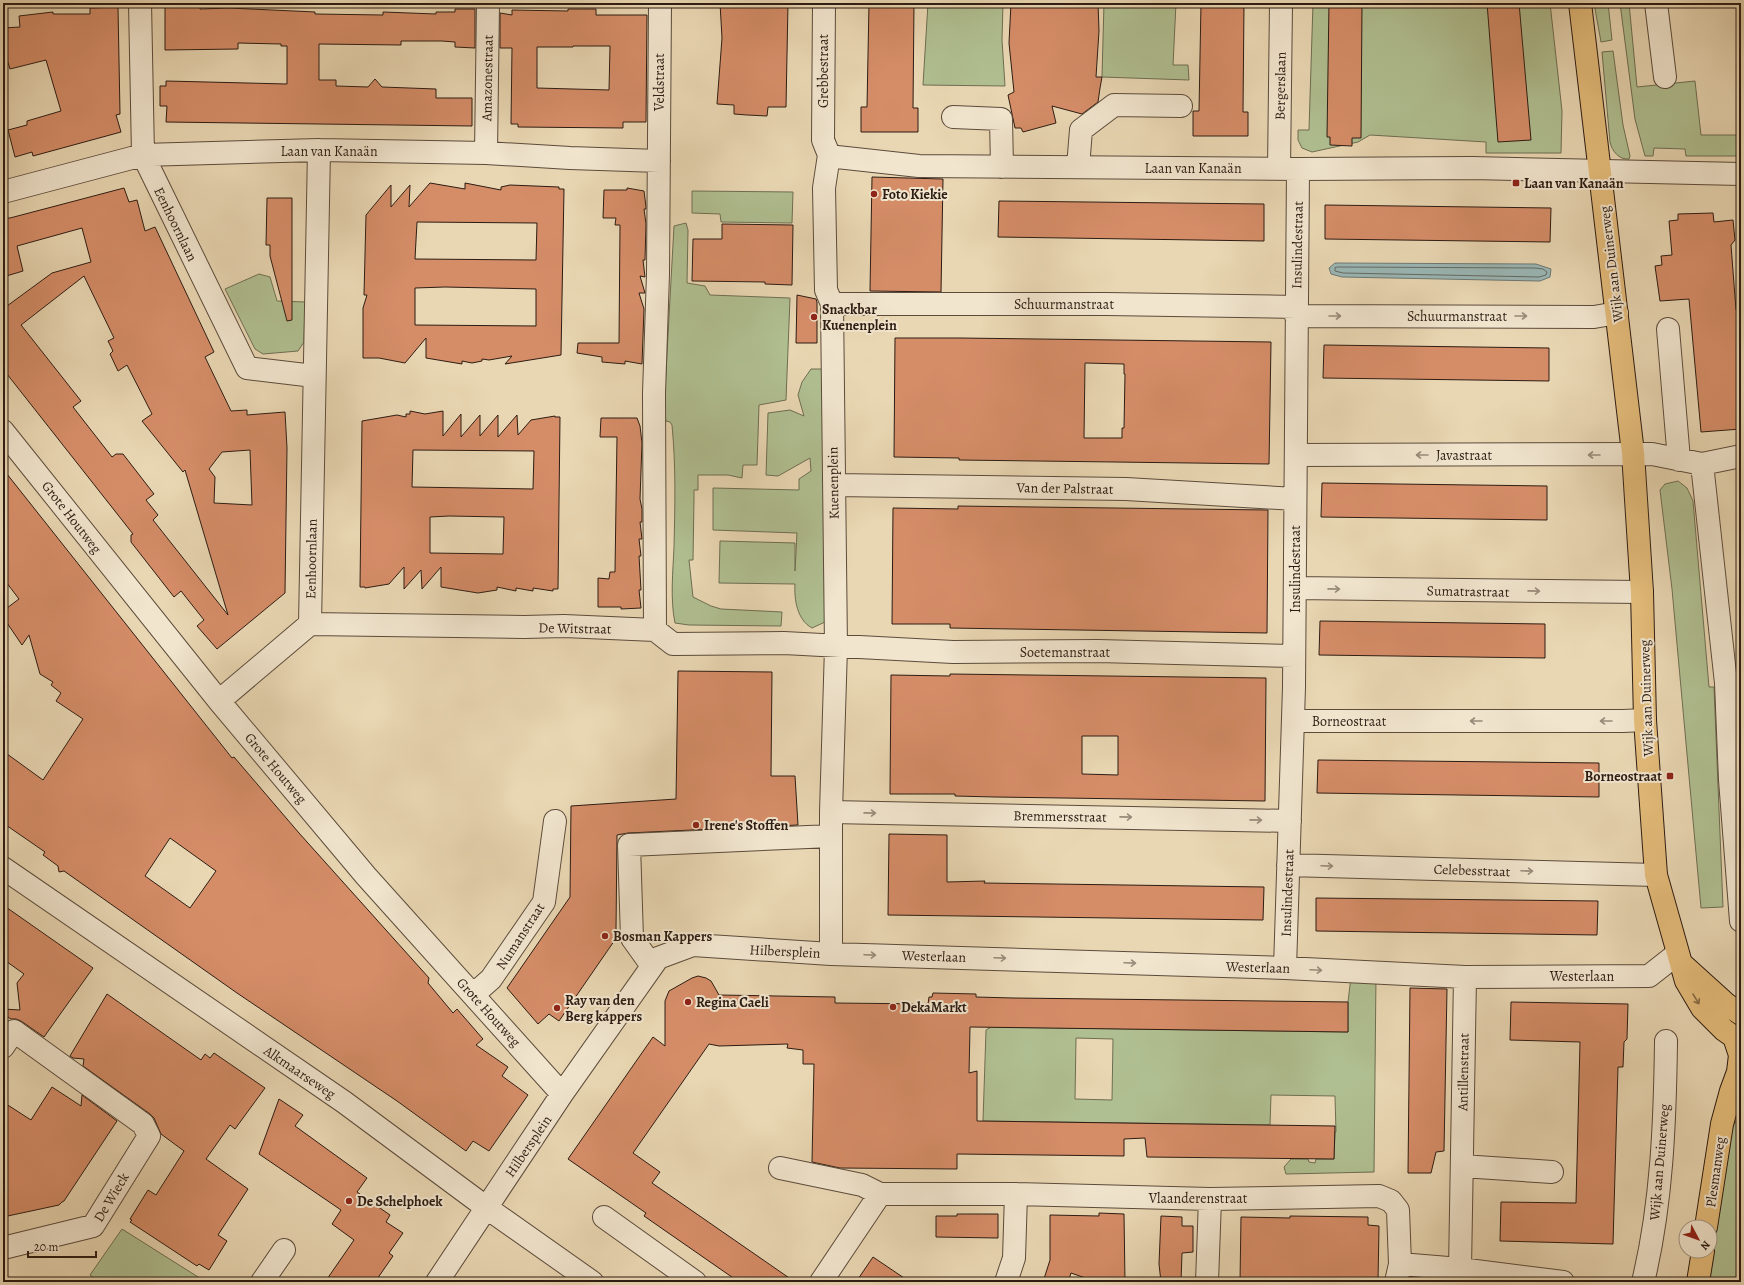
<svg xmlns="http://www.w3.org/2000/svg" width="1744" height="1285" viewBox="0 0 1744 1285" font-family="Alegreya,serif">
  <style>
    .green { fill: #b0bf91; stroke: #6e6e52; fill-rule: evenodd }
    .water { fill: #9ab7b6; stroke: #6e7975 }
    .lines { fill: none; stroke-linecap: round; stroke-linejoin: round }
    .shore { stroke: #646a64; stroke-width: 1 }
    .building { fill: #d58d68; stroke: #2d1c13; fill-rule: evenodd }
    .minor-casing { stroke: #5c4b3b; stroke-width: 24 }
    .major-casing { stroke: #2d1c13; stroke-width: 24 }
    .minor { stroke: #f1e5ce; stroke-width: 22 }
    .major { stroke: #e4bc7a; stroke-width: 22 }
    .oneway { stroke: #998b7a }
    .oneway2 { stroke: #886c46 }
    .poi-dot { fill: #8f2418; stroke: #f1e5ce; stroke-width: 1.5 }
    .labels { text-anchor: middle; stroke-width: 4; stroke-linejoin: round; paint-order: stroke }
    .street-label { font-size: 14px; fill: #2d1c13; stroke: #f1e5ce }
    .poi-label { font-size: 14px; font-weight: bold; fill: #2d1c13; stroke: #f1e5ce; text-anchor: start }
  </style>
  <rect width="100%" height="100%" fill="#e9d7b3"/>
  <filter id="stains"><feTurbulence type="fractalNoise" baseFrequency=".005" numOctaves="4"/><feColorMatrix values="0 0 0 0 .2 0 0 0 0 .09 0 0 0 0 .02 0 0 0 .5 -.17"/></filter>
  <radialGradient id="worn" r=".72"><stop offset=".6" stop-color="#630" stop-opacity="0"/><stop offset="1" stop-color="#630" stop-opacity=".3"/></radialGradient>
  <path class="green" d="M928,3H1003L1002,40L1005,86L923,85Z
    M1104,3H1176L1173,65H1188L1189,80L1102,77Z
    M1313,3H1550L1562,111L1561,153H1486V142L1370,135L1358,142L1312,152L1302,148L1298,140V130H1309Z
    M1594,3H1608L1612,40L1601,42Z
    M1620,3H1629L1637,87L1695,81L1701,135H1741V156H1686L1685,149L1654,148L1653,156H1645L1635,119Z
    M1613,51L1623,125L1630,156L1629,159C1619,160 1612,151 1610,142L1602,52Z
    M692,191L793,192L792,223L721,222L720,214L692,213Z
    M686,223L688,230L687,283L705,286L710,295L790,298L786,400L759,405L757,465H743L742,478L728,475H698V490H694V498L693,560H689L693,597L711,606L721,609L782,612L781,626L689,625L675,623C670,599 673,571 674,547C675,506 676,466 672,425L670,422L666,421L664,408L674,226Z
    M259,274L270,277L277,301L305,302L304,342L298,351L263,354L255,349L225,289Z
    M811,369H821L827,376L825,622L812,628C797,620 794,599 795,584L719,583L720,541L795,543V571L797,533L713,530V488L799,490V479L811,471L810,458L778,476L766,475L768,413L790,410L804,416L798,395L802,382Z
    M1678,481L1687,488L1693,501L1709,687H1714L1723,907L1701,908L1672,589L1660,490L1665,484Z
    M1376,975L1374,1172L1286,1174L1284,1167L1291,1159H1308L1309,1162L1315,1163L1316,1159H1334L1335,1132H1336L1335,1096L1271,1095L1270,1125L983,1121L986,1030L991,1027L1348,1032V1002L1351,977ZM1076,1038L1113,1039L1112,1100L1075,1099Z
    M1741,1113V1282H1706L1726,1150L1734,1124Z
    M122,1229L206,1282H100L90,1275Z"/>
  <path class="water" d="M1335,263L1536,264L1551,269L1550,277L1540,281L1342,277L1331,274L1329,268Z"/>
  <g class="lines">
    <path class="shore" d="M1338,267L1535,268L1543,269L1547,272L1546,275L1539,277L1343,273L1335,271V268Z"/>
  </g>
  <path class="building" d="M720,3H788L786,107H768L767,116L747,115L734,114V105L717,104L722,38Z
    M869,3H914L913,108H918V132H861V107H867Z
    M1011,3H1098L1099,31L1096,77H1102L1100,88L1098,102L1082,114L1052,106L1056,123L1023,132L1021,128H1015L1008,95L1014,92L1009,43Z
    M1201,3H1244L1243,112H1248V136H1193V111H1199Z
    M1329,3H1362L1361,138H1352V146L1330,145V137H1327Z
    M1487,3H1519L1531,140L1498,142Z
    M118,7L120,114L116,115L121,132L33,156L32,152L15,157L8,130L27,125V121L61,111L46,60L10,69L6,56H3V28L20,27L19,16L53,12V14H90V8Z
    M165,7H200V9L229,8L315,12V14L383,15V12L436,14V12H455V9H475V48L455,47V42L442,41H401V45L319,44V80H336V86L368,87L375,79L382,87L436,89V98H472V126L166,122L167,106H160V86H166V81L287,84V46H281V44L238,43V49L165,50Z
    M568,9H596V15H647L646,122H623V128L518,127V124H511L512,48H500V13L512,15V10L568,11ZM573,46H610L609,90L537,88V47H573Z
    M872,177L943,179L941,292L870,291Z
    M430,183L465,189V183L501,190V187L510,185L559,187V189H564L561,355L505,364L512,356L489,360L482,359V361L472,363L462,361V364L426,358V338L405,363L379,358H363V308L367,295H364L366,215L391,185V207L410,185L409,207ZM417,222L537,223L536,260L415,259ZM445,287L536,289V326L415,325V288Z
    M124,188L129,202L137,200L145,231L155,227L214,352L205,357L231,411L247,410V415L285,412L287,448L285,593L217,649L197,626L204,620L181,591L174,597L131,542V535L133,534L3,369V301L7,306L52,273L91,262L82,228L17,246L23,271L3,277V218H10ZM84,276L114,338L108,341L113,351L110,354L118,371L127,365L152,414L142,421L183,472L185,470L228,615L153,520L158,515L146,500L154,494L123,454H116L112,457L73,407L81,401L21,325ZM250,450L252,505L214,503L215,477L209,469L222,452Z
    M627,188L644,191L646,207V209H644L646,224L645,260H643L645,277L640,276L645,293H639L644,309L642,364L625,361V364L602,362V357L577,353L578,343H619L620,225H615L616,218H603L604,190H627Z
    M267,198H292V320L287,321L270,256V245H266Z
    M999,201L1264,204V241L998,237Z
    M1325,205L1551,208L1550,242L1325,239Z
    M1713,213L1714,222L1733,220L1735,240L1731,245L1736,310H1740L1741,319V429L1701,432L1689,299L1660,301L1655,266L1662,265L1661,256L1672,255L1669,221L1678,220V214Z
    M722,224L793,225L792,285L765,284V282L692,281L693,239H722Z
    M797,295L816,299L817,302V343H796Z
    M895,338H960L1271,342L1269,464L959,460V458L894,457ZM1085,363L1124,364V374H1125L1124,428H1122V438H1084Z
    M1324,345L1549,348V381L1323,378Z
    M410,411L425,414L443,411V436L461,414V437L480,415V436L498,415V437L517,415L518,435L531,420L555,416V417H560L558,589H553V591L533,588V591L516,588V591L497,587V590L478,593L441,587V567L422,589L421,570L404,589V567L389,584L365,588V587H360L362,421L397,415L406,417V414H410ZM413,450L534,451L533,489L412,487ZM449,516L504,517L503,554L430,553V517Z
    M601,418H637L640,426L642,443L640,499L642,509V522H640L642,539H639L641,556H639L641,590H639L641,608L621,609V607H598V578L609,579L610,572H615L617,437H600Z
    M3,469L232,758L234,757L299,833L429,978L428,983L453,1013L457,1009L483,1039L476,1045L508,1067L502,1076L528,1095L489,1151L473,1141L466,1151L397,1101L237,993L64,871L59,872L58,866L43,855L45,852L3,823V751L43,780L83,719L56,701L61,693L51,685L53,682L40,674L29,635L22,645L3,617V611L19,599L3,578ZM170,838L216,871L190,908L145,876Z
    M1322,483L1547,486V520L1321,517Z
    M958,506L1268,510L1267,633L950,628V624H892L893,508L958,509Z
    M1320,621L1545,624V658L1319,655Z
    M678,671L772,672L771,776H795L798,825L628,833L617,835L616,929L619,931V934L559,1021L549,1014L538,1024L507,988L570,897L571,806L676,799Z
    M950,674L1266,678L1265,801L995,797L955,796V794H890L891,675L950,676ZM1082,736H1118V775L1082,774Z
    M1318,760L1599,763V797L1317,793Z
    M889,834L947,835V882L985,881L984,883L1264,887L1263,920L888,915Z
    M1316,898L1598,901L1597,935L1316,931Z
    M3,905L93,968L44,1037L21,1021L16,1019H11L3,1014V1009L20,1010L17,983L24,974L3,959Z
    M698,976L706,978L711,981L719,995L835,997V1003L928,1004L929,997H932L933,993L976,994V997L1013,998L1348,1002V1032L970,1027L969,1073L977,1071V1121L1335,1126L1334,1159L1147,1157L1145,1138L1124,1139V1156L957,1154V1169L840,1168L812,1162L814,1064H803V1050L787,1048L788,1044L719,1046L709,1044L633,1153L660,1172L652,1183L795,1282H739L644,1216L646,1213L568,1159L653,1037L665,1046V1001L669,991L692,978Z
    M1410,988L1447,989L1444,1151L1436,1152L1431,1173H1408Z
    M107,994L201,1060L205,1054L210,1058L214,1053L265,1088L235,1129L230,1125L206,1159L248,1189L218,1235L227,1241L209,1270L199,1264L197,1266L130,1222L132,1220L130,1219L148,1190L156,1195L184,1151L161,1134L154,1118L150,1114L83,1066L84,1059L73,1058L70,1056Z
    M1511,1002L1628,1004L1627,1039L1624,1042L1623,1067H1618L1613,1244L1500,1241L1501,1202L1576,1203L1580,1042L1510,1040Z
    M52,1087L81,1106L82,1095L117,1121L64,1201L62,1202L59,1205L3,1217V1102L31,1120Z
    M279,1099L303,1115L295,1126L367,1178L357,1192L390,1215L386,1222L403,1233L389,1253L393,1256L375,1282H325L354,1240L332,1224L341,1210L259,1154Z
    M1099,1213L1124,1214L1125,1282H1097L1071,1273L1068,1282H1043L1050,1260V1215L1099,1216Z
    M957,1214H998V1238L936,1237V1216H957Z
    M1161,1216L1182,1217V1226H1193V1252L1182,1253L1181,1282H1161L1159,1264Z
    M1290,1216L1368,1217V1225L1379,1226L1378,1282H1240L1241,1217L1290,1218Z
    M873,1257L910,1282H856Z"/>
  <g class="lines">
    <defs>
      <path id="minor" d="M140,3L143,155L247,368L314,376
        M824,3L823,140L829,155L837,157L919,166L1298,169L1472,168L1741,174
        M1656,3L1665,77
        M953,117L1001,119L1002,167
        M486,153L488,3
        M1078,167L1081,130L1114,105L1181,106
        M1279,169L1281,3
        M3,192L143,155L319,150L486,153L570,158L659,161
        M832,304H1106L1296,307
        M1296,316L1594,317L1617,313
        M1668,329L1679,460
        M3,431L219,701L366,876L562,1094
        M1296,455L1652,454L1702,464L1726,683L1730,780L1741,921
        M1702,464L1741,456
        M834,485L1126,489L1295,499
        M1295,588L1642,592
        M310,624L524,627L564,626L655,630L673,644L784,643L953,652L1098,651L1294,656
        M655,630L654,393L658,274L660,3
        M219,701L310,624L319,150
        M1293,721H1623L1645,720
        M831,812L1290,821
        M1288,865L1656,875
        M3,868L344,1102L487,1208L592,1282
        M831,954L1285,968L1465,977L1649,976L1677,954
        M652,966L632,938L629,845L831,836
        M1285,968L1294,687L1298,169
        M474,994L491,979L544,902L555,821
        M3,1047L14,1031L143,1124L149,1136L93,1226L3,1248
        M1462,1166L1552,1172
        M780,1168L862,1185L880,1194
        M604,1217L695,1282
        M1460,1269L1465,977
        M262,1282L284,1250
        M437,1282L562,1094L658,958L693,945L831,954V812L836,647L832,304L826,290L824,188L829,155
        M821,1282L880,1194H1016L1210,1199L1379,1196L1391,1201L1398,1210L1400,1264L1460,1269L1563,1282
        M1006,1282L1014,1258L1016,1194
        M1207,1282L1210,1199
        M1396,1282L1400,1264
        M1643,1282C1662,1204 1665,1121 1666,1041"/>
      <path id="major" d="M1580,3L1633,453L1642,592L1645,720L1656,875L1686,981L1702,1008L1724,1030L1734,1037L1740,1055L1738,1072L1731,1091L1722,1124L1706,1227
        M1684,966L1726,1004L1741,1014
        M1698,1282L1703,1251"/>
    </defs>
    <use href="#minor" class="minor-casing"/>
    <use href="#major" class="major-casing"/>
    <use href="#minor" class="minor"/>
    <use href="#major" class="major"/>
  </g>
  <defs><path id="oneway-shaft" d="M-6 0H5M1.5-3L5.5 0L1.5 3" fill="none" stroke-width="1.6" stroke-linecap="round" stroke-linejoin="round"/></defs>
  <g class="oneway">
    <use href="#oneway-shaft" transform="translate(1335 316)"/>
    <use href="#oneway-shaft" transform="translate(1521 316)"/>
    <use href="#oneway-shaft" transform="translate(1422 455) rotate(-180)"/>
    <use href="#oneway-shaft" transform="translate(1594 455) rotate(-180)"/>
    <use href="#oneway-shaft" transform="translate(1334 589) rotate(1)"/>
    <use href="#oneway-shaft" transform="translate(1534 591) rotate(1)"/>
    <use href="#oneway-shaft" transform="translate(1476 721) rotate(-180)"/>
    <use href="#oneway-shaft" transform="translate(1606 721) rotate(-180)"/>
    <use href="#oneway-shaft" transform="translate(870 813) rotate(1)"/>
    <use href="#oneway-shaft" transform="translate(1126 817) rotate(1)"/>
    <use href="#oneway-shaft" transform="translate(1256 820) rotate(1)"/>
    <use href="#oneway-shaft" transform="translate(1327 866) rotate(2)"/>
    <use href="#oneway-shaft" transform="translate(1527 871) rotate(2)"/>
    <use href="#oneway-shaft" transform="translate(870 955) rotate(2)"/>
    <use href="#oneway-shaft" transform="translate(1000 958) rotate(2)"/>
    <use href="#oneway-shaft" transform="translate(1130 963) rotate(2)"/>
    <use href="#oneway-shaft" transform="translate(1316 970) rotate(3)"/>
  </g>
  <use class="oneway2" href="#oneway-shaft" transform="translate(1696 999) rotate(59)"/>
  <g class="poi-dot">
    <rect x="1512" y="179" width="8" height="8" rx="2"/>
    <circle cx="874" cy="194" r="4"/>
    <circle cx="814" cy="317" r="4"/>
    <rect x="1666" y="772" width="8" height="8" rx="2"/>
    <circle cx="696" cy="825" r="4"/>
    <circle cx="605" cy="936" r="4"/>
    <circle cx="688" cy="1002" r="4"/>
    <circle cx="893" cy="1007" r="4"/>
    <circle cx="557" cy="1008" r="4"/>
    <circle cx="349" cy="1201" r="4"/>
  </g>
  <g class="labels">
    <g class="street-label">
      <text transform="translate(823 71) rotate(-90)" y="5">Grebbestraat</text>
      <text transform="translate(487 78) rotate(-89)" y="5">Amazonestraat</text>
      <text transform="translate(659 82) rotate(-90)" y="5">Veldstraat</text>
      <text transform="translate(1280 86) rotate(-89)" y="5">Bergerslaan</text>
      <text x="329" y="156">Laan van Kanaän</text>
      <text x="1193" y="173">Laan van Kanaän</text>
      <text transform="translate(176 224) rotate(64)" y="5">Eenhoornlaan</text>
      <text transform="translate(1297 245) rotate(-89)" y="5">Insulindestraat</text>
      <text transform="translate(1611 264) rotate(-97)" y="5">Wijk aan Duinerweg</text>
      <text x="1064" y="309">Schuurmanstraat</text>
      <text x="1457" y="321">Schuurmanstraat</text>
      <text x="1464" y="460">Javastraat</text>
      <text transform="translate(833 483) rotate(-91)" y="5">Kuenenplein</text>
      <text transform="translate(1065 488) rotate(1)" y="5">Van der Palstraat</text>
      <text transform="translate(72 517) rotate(52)" y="5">Grote Houtweg</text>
      <text transform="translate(311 559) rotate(-89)" y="5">Eenhoornlaan</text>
      <text transform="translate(1295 569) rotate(-90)" y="5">Insulindestraat</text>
      <text transform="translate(1468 591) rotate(1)" y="5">Sumatrastraat</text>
      <text transform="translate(575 628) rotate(1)" y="5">De Witstraat</text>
      <text x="1065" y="657">Soetemanstraat</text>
      <text transform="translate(1646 698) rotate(-92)" y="5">Wijk aan Duinerweg</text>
      <text x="1349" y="726">Borneostraat</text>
      <text transform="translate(276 768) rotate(50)" y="5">Grote Houtweg</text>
      <text transform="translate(1060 816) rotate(1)" y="5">Bremmersstraat</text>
      <text transform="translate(1472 870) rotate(2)" y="5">Celebesstraat</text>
      <text transform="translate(1287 893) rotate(-88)" y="5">Insulindestraat</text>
      <text transform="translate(520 936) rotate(-57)" y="5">Numanstraat</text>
      <text transform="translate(785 951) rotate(3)" y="5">Hilbersplein</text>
      <text transform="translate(934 956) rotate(2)" y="5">Westerlaan</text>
      <text transform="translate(1258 967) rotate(2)" y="5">Westerlaan</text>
      <text x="1582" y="981">Westerlaan</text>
      <text transform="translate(489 1012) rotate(48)" y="5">Grote Houtweg</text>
      <text transform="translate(300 1072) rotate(34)" y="5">Alkmaarseweg</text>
      <text transform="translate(1463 1072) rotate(-89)" y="5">Antillenstraat</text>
      <text transform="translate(528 1146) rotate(-56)" y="5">Hilbersplein</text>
      <text transform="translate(1659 1162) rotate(-85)" y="5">Wijk aan Duinerweg</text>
      <text transform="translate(1715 1172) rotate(-82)" y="5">Plesmanweg</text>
      <text transform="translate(111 1197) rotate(-59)" y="5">De Wieck</text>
      <text x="1198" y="1203">Vlaanderenstraat</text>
    </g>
    <g class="poi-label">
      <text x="1524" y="188">Laan van Kanaän</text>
      <text x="882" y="199">Foto Kiekie</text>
      <text x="822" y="314">Snackbar<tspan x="822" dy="16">Kuenenplein</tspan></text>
      <text x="1662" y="781" text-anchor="end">Borneostraat</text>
      <text x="704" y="830">Irene's Stoffen</text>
      <text x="613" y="941">Bosman Kappers</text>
      <text x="565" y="1005">Ray van den<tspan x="565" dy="16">Berg kappers</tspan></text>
      <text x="696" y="1007">Regina Caeli</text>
      <text x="901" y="1012">DekaMarkt</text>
      <text x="357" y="1206">De Schelphoek</text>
    </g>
  </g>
  <rect width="1744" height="1285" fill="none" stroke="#e9d7b3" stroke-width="16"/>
  <rect x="4" y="4" width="1736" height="1277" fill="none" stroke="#2d1c13" stroke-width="2"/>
  <rect x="8" y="8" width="1728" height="1269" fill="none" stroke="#2d1c13"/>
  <g transform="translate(1698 1239) rotate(131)"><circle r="19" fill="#f1e5ce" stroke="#a39583"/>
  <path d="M0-3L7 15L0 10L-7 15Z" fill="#8f2418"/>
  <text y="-6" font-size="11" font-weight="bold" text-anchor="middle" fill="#2d1c13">N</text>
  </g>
  <path d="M28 1251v6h68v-6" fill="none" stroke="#2d1c13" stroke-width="2"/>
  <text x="34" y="1251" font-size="12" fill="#2d1c13" stroke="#f1e5ce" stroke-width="3" paint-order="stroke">20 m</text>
  <rect width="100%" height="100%" filter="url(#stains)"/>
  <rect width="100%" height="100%" fill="url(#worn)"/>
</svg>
